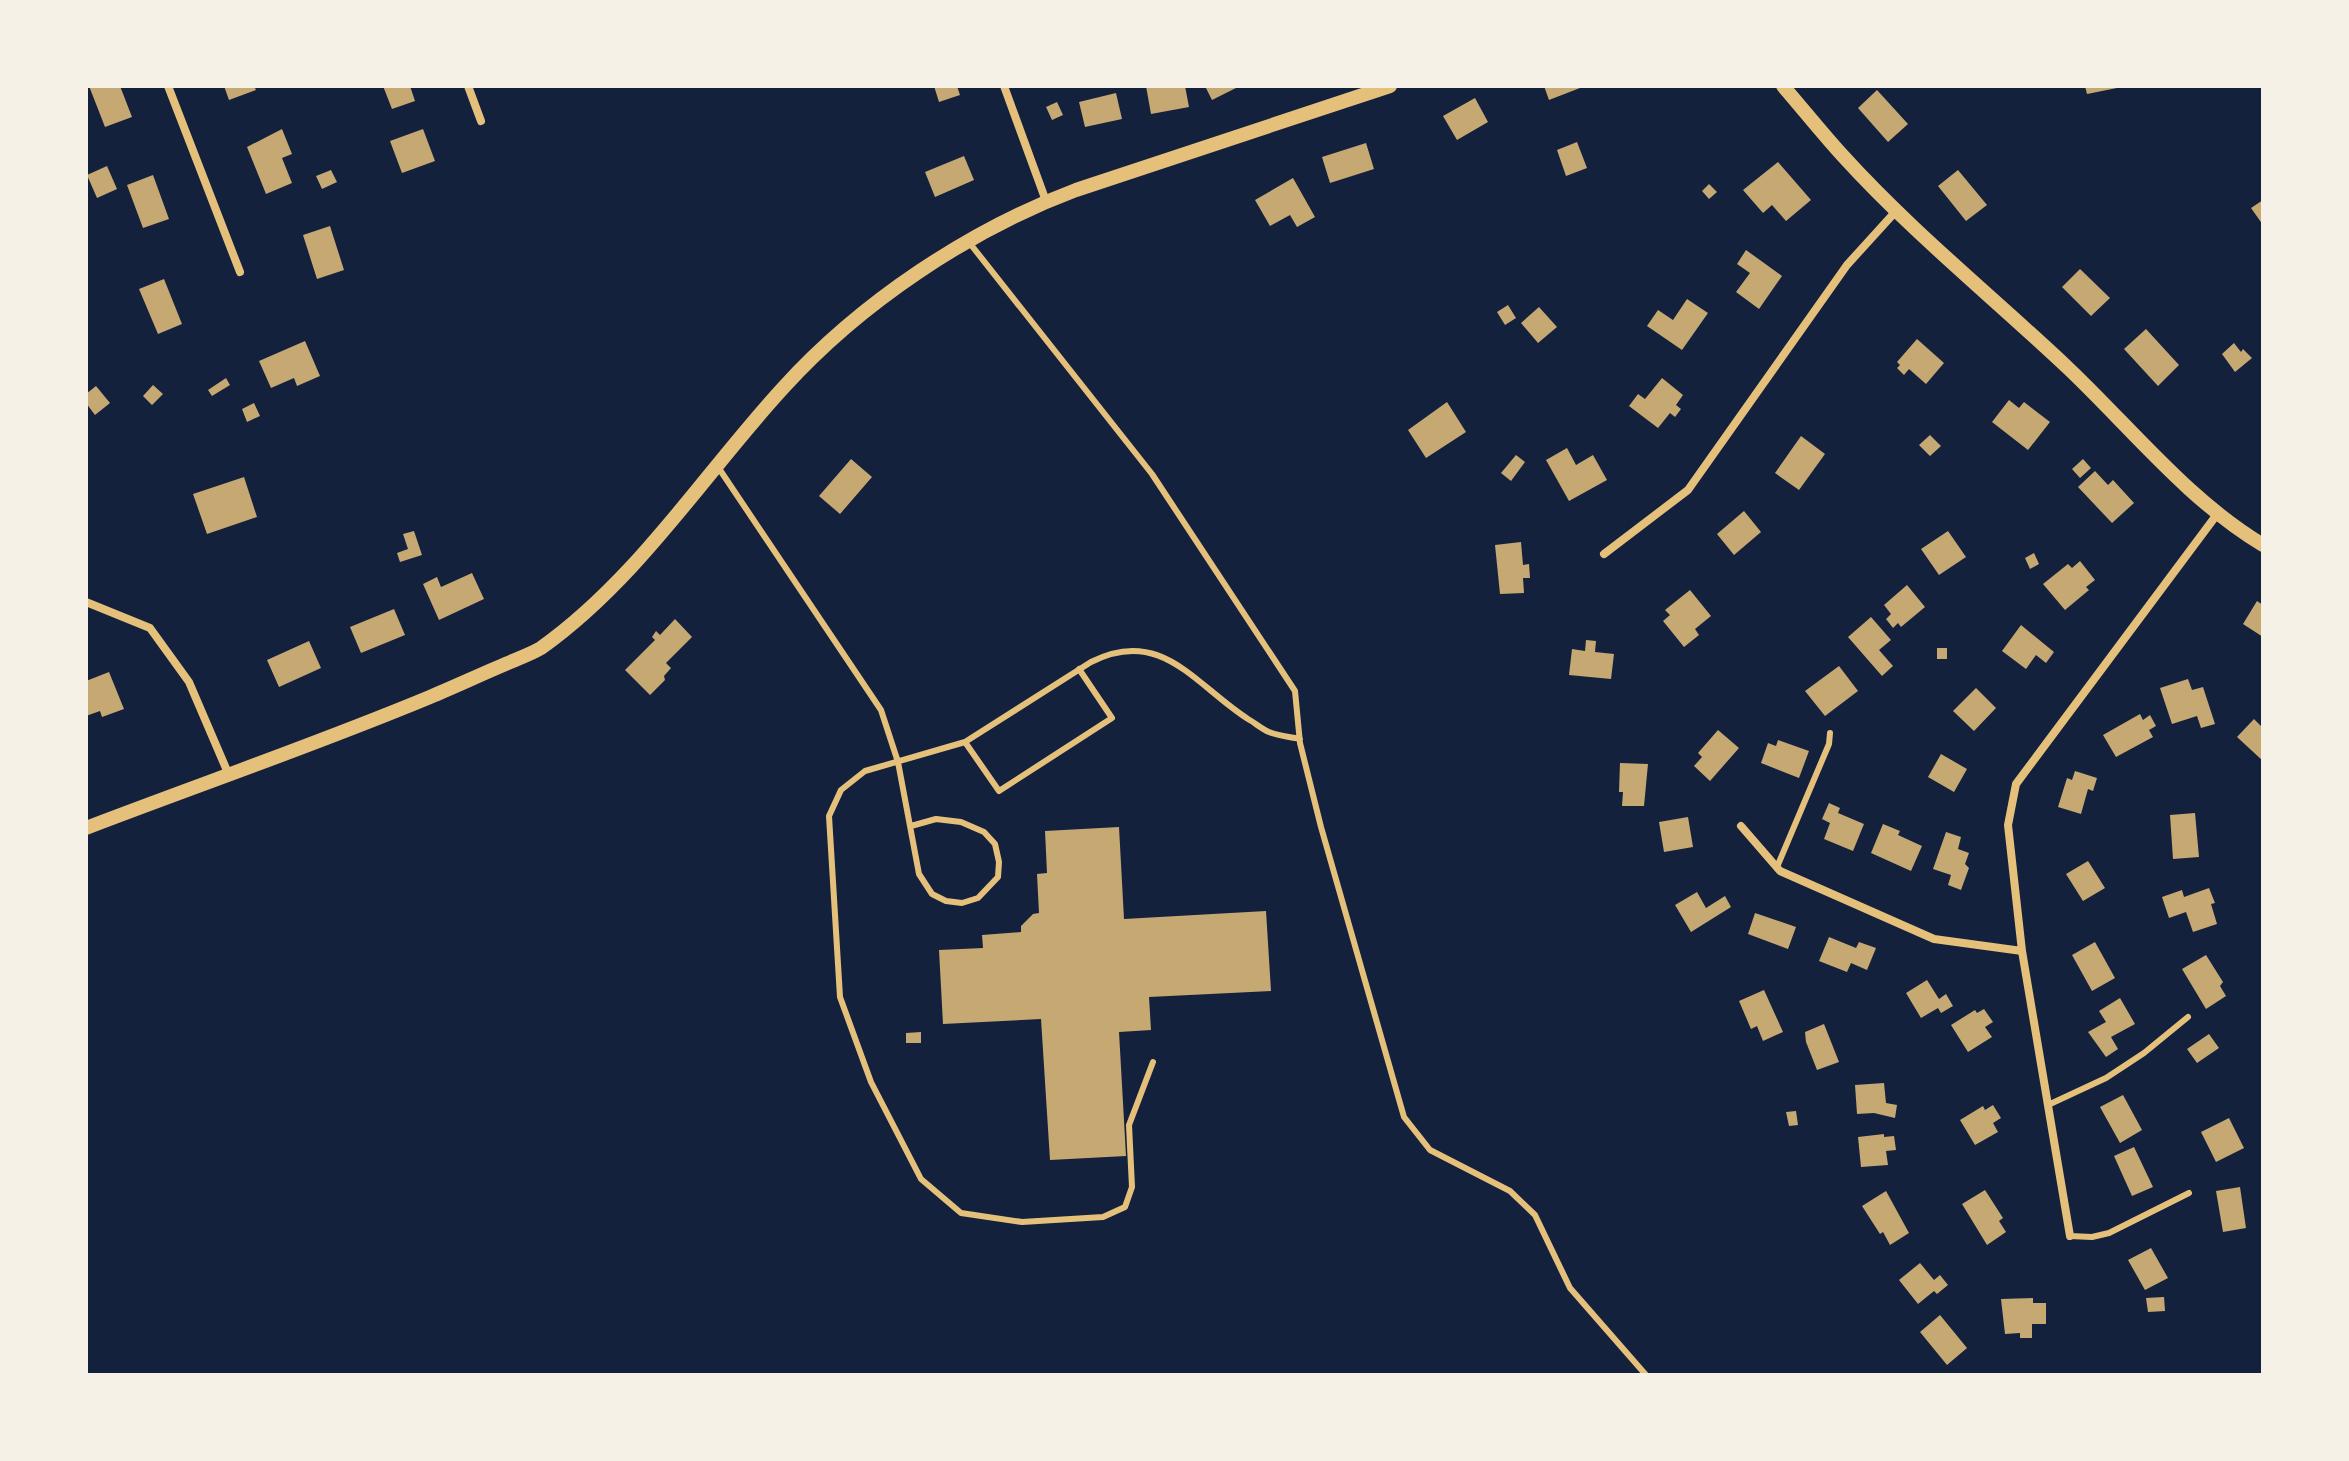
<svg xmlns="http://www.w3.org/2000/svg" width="2349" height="1461" viewBox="0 0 2349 1461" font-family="'DejaVu Sans',sans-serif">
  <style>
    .building { fill: #c6a872 }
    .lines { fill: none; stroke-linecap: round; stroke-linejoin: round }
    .service { stroke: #e5c07b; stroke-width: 6 }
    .minor { stroke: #e5c07b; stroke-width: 8 }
    .tertiary { stroke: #e5c07b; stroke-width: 14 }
  </style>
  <rect width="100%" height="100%" fill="#14213d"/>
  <path class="building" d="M89,86H120L132,117L105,127Z
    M224,86H254L256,90L229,100Z
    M383,86H410L415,101L392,109Z
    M934,86H957L960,95L939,102Z
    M1146,86H1185L1189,107L1151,114Z
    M1205,86H1240L1212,100Z
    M1544,86H1579L1580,88L1549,100Z
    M2085,86H2122V87L2087,94Z
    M1877,90L1908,124L1888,142L1858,108Z
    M1116,93L1122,119L1085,127L1079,102Z
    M1475,98L1488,122L1457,140L1443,116Z
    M1057,102L1063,115L1052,120L1046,107Z
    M282,129L292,154L282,158L292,183L266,194L247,147Z
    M423,129L435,161L402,173L390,141Z
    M1577,142L1587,168L1566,176L1557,150Z
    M1366,143L1374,169L1330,183L1322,157Z
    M964,156L974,180L935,197L925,172Z
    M1778,162L1811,200L1786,221L1772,205L1763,213L1743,190Z
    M107,166L117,189L97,198L87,175Z
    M331,170L337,182L322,189L316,176Z
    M1958,170L1987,205L1966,221L1938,186Z
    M153,175L169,219L143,228L127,185Z
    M1293,178L1315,217L1297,227L1290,215L1270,226L1255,200Z
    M1709,184L1717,192L1709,199L1702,191Z
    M2263,200V225L2251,208Z
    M330,226L344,270L317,279L303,235Z
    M1746,250L1782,276L1759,309L1736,292L1750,273L1737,264Z
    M2080,269L2110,298L2091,316L2062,287Z
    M164,279L182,324L158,334L139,289Z
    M1687,299L1708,313L1682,350L1647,326L1658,310L1673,320Z
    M1508,305L1516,318L1505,325L1497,312Z
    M1539,307L1557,327L1538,343L1521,323Z
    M2146,329L2179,365L2158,386L2124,349Z
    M1917,339L1944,363L1926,384L1909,369L1904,375L1897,368L1900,365L1897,362Z
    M305,341L320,376L297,386L294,378L271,388L259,361Z
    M2234,343L2241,352L2243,349L2252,358L2235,372L2222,354Z
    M226,378L230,385L212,396L208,390Z
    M1662,378L1683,395L1676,405L1681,409L1675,417L1670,413L1658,428L1629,406L1638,394L1645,399Z
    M153,385L163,394L152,405L143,396Z
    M96,386L110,403L95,415L86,403V394Z
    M2009,400L2019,408L2024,402L2050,422L2028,450L1992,422Z
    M1447,402L1466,432L1426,458L1408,430Z
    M254,403L260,416L247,422L242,409Z
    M1930,435L1941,446L1930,456L1919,445Z
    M1801,436L1825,454L1799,490L1775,473Z
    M1567,448L1576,465L1593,455L1607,480L1569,501L1546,460Z
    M1516,455L1525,462L1511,481L1501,473Z
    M851,459L872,477L840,514L819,496Z
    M2083,459L2091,468L2080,478L2072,469Z
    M2095,471L2108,485L2113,480L2134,503L2112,523L2078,487Z
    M244,477L257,517L207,534L193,494Z
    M1744,511L1761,532L1734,555L1717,534Z
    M414,531L422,555L400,562L397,553L408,549L403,534Z
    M1948,531L1966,557L1939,575L1921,549Z
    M1521,542L1523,565L1529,564L1530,578H1523L1524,593L1500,594L1495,545Z
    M2034,553L2039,564L2030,569L2025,558Z
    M2080,561L2095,580L2086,587L2089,590L2065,610L2043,584L2068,564L2072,568Z
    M472,573L484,599L439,620L423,584L437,577L441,587Z
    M1907,585L1925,607L1901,627L1898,623L1893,628L1886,619L1891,614L1884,605Z
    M1690,590L1711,616L1695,629L1699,635L1684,647L1663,621L1670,615L1665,610Z
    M2257,601L2263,605V637L2243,624Z
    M394,609L405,635L361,653L350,627Z
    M1871,617L1891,640L1879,650L1893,666L1882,676L1848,637Z
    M675,619L692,637L666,663L671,668L664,676L665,680L650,695L625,670L655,640L652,637L656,631L660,635Z
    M2021,625L2054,652L2046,663L2036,655L2026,669L2002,651Z
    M1586,640L1596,641L1595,652L1614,654L1611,679L1569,675L1572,649L1585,651Z
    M309,641L321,668L279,687L267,660Z
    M1937,648H1947V659H1937Z
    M1839,666L1858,691L1825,716L1805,691Z
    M109,672L124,709L102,717L100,711L86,716V681Z
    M2188,679L2192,690L2203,687L2215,724L2201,728L2197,716L2172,724L2160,688Z
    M1976,688L1996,708L1974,731L1953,711Z
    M2140,714L2143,720L2150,715L2156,726L2149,730L2153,737L2116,757L2103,735Z
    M2254,719L2263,728V761L2237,737Z
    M1718,730L1739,748L1710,781L1694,766L1702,757L1698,753Z
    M1778,740L1809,751L1799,778L1761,763L1768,743L1776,746Z
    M1941,754L1967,769L1954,792L1928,777Z
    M1620,763L1648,764L1644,806H1622L1623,792H1619Z
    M2075,771L2097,778L2093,791L2088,789L2081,814L2058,807L2067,778L2072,780Z
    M1829,803L1840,808L1838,813L1864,824L1853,851L1824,839L1830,823L1822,819Z
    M2195,813L2199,857L2173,859L2170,815Z
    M1688,817L1693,847L1664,852L1659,822Z
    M1883,824L1900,831L1898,835L1922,846L1911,871L1871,853Z
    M1119,827L1124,919L1266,911L1271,991L1149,997L1151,1030L1119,1032L1126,1156L1050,1160L1041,1019L943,1024L939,950L983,948L982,935L1021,932V926L1033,914L1039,913L1037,874L1047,873L1045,831Z
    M1946,832L1961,837L1958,849L1969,853L1965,864L1969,868L1961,890L1948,885L1951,875L1933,869Z
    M2088,861L2105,888L2083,901L2066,874Z
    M2209,888L2215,903L2211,904L2217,924L2193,932L2186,912L2169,918L2162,897L2182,890L2184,897Z
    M1697,892L1706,908L1725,896L1731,907L1691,932L1675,905Z
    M1755,913L1796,927L1788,949L1748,934Z
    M1829,937L1856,948L1859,942L1876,948L1867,970L1851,963L1847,972L1819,961Z
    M2095,942L2115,978L2092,991L2072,955Z
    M2206,955L2223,982L2220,986L2226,996L2206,1009L2182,969Z
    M1927,980L1939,999L1946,994L1953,1006L1941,1013L1938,1008L1921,1018L1906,993Z
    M1764,990L1783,1032L1763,1041L1757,1026L1751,1029L1739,1001Z
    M2120,998L2135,1024L2111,1037L2118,1049L2106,1057L2088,1032L2106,1022L2099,1011Z
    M1984,1009L1993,1022L1985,1027L1992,1037L1968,1052L1951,1025L1975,1010L1977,1013Z
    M1824,1024L1839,1062L1817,1070L1806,1042L1805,1032Z
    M921,1032V1043H906V1033Z
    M2209,1034L2219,1048L2197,1063L2187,1049Z
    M1884,1083L1886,1103L1897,1105L1895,1118L1874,1113L1857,1114L1855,1085Z
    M2123,1095L2142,1130L2120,1143L2100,1107Z
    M1993,1105L2001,1118L1993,1123L1998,1132L1975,1145L1960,1120L1983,1106L1985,1110Z
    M1796,1111L1798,1125L1789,1126L1786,1112Z
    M2229,1118L2244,1148L2216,1162L2201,1132Z
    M1884,1134V1137L1894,1136L1896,1150L1886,1151L1888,1165L1861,1167L1858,1137Z
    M2134,1147L2153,1187L2132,1196L2114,1156Z
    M2240,1187L2246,1228L2223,1232L2216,1191Z
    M1985,1190L2003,1218L1999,1221L2006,1232L1987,1245L1962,1204Z
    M1886,1191L1909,1233L1890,1245L1883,1232L1880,1234L1862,1206Z
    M2151,1248L2168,1278L2145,1290L2128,1260Z
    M1920,1263L1934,1280L1940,1275L1948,1285L1937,1294L1934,1291L1918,1304L1899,1280Z
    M2164,1297L2165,1311L2148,1312L2146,1298Z
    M2033,1298V1303H2046V1324H2032V1338H2020V1333L2005,1334L2001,1299Z
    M1940,1315L1967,1348L1947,1365L1920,1332Z"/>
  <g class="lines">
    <path class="service" d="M968,241L1152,474L1295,691L1300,743L1321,827L1404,1117L1430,1150L1510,1191L1535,1215L1570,1288L1646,1375
      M718,467L881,710L898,762L919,874L932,894L946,901L962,903L978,898L998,877L999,862L995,844L984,832L961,822L936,819L911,826
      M1079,669L1112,718L999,791L965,742L1091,662C1161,626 1195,685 1248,719C1255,723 1262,729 1269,732C1279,736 1290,737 1300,739
      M965,742L865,771L841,790L829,816L840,997L871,1082L921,1179L961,1213L1022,1222L1103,1217L1125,1207L1132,1187L1129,1125L1153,1062
      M1777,867L1829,744L1830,733
      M2048,1105L2106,1078L2144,1053L2188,1017
      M2070,1236L2092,1237L2109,1233L2189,1193"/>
    <path class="minor" d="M168,86L240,272
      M468,86L481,121
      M1004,86L1046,201
      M1604,554L1688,490L1847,265L1897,210
      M86,602L150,628L189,682L228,773
      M1741,826L1780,871L1934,939L2022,951
      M2070,1236L2022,951L2008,825L2016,784L2218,513"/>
    <path class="tertiary" d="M1783,86C1803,109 1822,133 1843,156C1912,232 1994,298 2069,369C2132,429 2188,500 2263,545
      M86,828C201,784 317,744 430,697C456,686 482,674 508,663C519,658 531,654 541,648C638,579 704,474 783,388C860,303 969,230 1076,190L1390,86"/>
  </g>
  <rect width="2349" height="1461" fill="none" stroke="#f6f1e7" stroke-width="176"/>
</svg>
